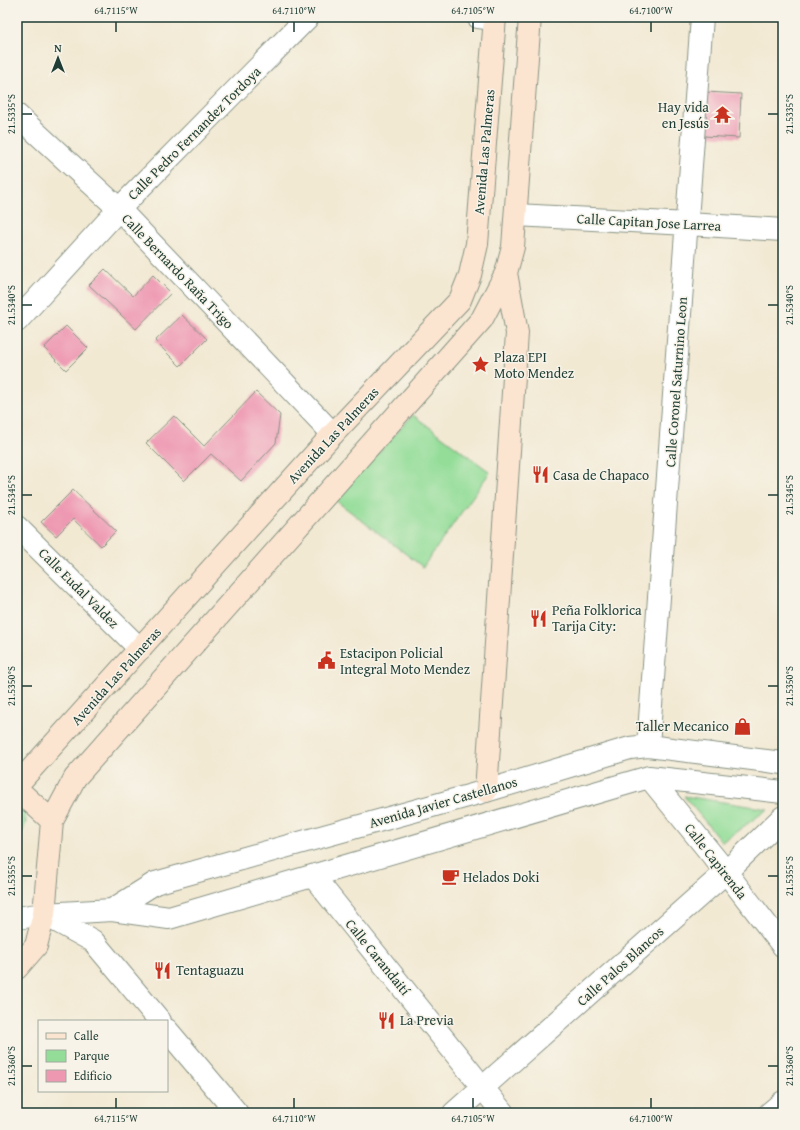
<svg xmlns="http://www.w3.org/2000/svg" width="800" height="1130" viewBox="0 0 800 1130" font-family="'Gentium Book Plus',serif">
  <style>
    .green { fill: #93dd98; stroke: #598d66 }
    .building { fill: #ee98b2 }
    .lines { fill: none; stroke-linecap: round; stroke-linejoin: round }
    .street-casing { stroke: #889384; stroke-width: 24 }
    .secondary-casing { stroke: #889384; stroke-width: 24 }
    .street { stroke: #fff; stroke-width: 22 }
    .secondary { stroke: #fce5d0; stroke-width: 22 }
    .ticks { fill: none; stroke: #1f3d34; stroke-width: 1.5 }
    .labels { text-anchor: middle; stroke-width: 3; stroke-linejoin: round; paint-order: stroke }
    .poi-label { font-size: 14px; fill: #1f3d34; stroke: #f7f3e8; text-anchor: start }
    .street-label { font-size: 14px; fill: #1f3d34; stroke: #f7f3e8 }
    .neatline { fill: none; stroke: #1f3d34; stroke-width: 1.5 }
    .ticks-label { font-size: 10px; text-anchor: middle; fill: #1f3d34 }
  </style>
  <rect width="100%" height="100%" fill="#f7f3e8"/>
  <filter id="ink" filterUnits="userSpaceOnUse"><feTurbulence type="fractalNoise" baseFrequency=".025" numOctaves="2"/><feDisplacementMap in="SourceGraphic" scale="8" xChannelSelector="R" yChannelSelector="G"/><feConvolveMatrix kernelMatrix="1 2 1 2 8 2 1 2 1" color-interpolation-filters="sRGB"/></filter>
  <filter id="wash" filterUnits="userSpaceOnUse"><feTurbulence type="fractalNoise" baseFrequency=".012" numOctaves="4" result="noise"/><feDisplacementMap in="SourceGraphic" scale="16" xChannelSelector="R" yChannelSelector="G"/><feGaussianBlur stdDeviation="0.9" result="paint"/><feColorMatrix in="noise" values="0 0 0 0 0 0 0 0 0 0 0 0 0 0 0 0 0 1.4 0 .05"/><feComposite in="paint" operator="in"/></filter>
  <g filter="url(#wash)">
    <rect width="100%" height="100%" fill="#f2e9d3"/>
    <path class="green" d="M413,415L490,472L423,567L335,500Z
      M684,796L768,809L722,842Z
      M17,810L25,812L26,823L17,844Z"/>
    <g id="blocks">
      <path class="building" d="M706,92L741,94L739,138L703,136Z
        M105,269L133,296L153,275L171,293L136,329L89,285Z
        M182,315L207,339L180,366L155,341Z
        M66,326L88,348L66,370L44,348Z
        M256,392L280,415L276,443L241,481L211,454L184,481L146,443L174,416L204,446Z
        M73,490L116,531L101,546L73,519L56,536L41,522Z"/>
    </g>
  </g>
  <g filter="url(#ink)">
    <use href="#blocks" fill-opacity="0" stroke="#889384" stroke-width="1"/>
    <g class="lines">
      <defs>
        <path id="street" d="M478,17L495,19
          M17,115L119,209L333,434
          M516,215L688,224L783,230
          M17,321L119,209L308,17
          M17,527L140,649
          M648,746L702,17
          M649,777L726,872L783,946
          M313,876L503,1113
          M112,910L155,883L486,791L630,748L648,746L783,763
          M44,914L93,941L160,1021
          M17,918L44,914L112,910L169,918L649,777L783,792
          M167,1030L237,1113
          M454,1113L726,872L783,817
          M770,1113L783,1102"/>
        <path id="secondary" d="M17,785L333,434L460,300L470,275L477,244L495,17
          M17,789L52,821
          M486,791L517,333L506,273L513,247L530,17
          M17,968L36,946L44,914L52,821L75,778L482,319L506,273"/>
      </defs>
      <use href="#street" class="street-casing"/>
      <use href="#secondary" class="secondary-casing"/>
      <use href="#street" class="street"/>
      <use href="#secondary" class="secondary"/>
    </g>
  </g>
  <path class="ticks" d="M116,22V32M294,22V32M473,22V32M651,22V32M22,114H32M768,114H778M22,305H32M768,305H778M22,495H32M768,495H778M22,686H32M768,686H778M22,876H32M768,876H778M22,1066H32M768,1066H778M116,1098V1108M294,1098V1108M473,1098V1108M651,1098V1108"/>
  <defs>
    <symbol id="temple-bare" viewBox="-9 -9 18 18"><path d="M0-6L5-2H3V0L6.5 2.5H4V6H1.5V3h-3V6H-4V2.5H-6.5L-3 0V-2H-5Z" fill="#c8321e" stroke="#f7f3e8" stroke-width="2.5" paint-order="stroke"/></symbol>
    <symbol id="sight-bare" viewBox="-9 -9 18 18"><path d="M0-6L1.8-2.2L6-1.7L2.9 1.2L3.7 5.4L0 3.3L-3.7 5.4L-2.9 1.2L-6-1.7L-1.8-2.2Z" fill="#c8321e" stroke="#f7f3e8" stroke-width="2.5" paint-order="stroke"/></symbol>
    <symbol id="restaurant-bare" viewBox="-9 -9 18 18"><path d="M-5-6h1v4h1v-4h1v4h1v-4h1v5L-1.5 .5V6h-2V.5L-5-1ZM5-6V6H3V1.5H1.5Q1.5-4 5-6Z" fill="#c8321e" stroke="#f7f3e8" stroke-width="2.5" paint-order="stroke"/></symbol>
    <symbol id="civic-bare" viewBox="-9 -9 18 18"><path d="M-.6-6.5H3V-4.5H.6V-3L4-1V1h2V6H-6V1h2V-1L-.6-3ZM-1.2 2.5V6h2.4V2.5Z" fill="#c8321e" stroke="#f7f3e8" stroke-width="2.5" paint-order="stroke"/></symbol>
    <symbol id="shop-bare" viewBox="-9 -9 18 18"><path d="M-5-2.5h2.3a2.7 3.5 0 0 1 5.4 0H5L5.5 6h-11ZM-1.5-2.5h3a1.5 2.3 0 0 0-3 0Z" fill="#c8321e" stroke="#f7f3e8" stroke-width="2.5" paint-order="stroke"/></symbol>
    <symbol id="cafe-bare" viewBox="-9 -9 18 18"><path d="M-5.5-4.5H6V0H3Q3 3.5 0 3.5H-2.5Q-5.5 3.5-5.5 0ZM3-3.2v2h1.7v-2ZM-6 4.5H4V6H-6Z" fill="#c8321e" stroke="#f7f3e8" stroke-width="2.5" paint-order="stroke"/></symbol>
  </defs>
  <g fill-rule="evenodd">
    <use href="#temple-bare" x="710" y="102" width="25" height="25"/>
    <use href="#sight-bare" x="468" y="352" width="25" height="25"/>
    <use href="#restaurant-bare" x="528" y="462" width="25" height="25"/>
    <use href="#restaurant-bare" x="526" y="606" width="25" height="25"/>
    <use href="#civic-bare" x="314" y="648" width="25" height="25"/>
    <use href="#shop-bare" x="730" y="714" width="25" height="25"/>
    <use href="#cafe-bare" x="438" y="864" width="25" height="25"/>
    <use href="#restaurant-bare" x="150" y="958" width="25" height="25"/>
    <use href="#restaurant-bare" x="374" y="1008" width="25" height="25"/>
  </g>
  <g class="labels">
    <g class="poi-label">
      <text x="709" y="112" text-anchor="end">Hay vida<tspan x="709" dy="16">en Jesús</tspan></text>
      <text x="494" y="362">Plaza EPI<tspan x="494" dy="16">Moto Mendez</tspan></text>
      <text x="553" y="480">Casa de Chapaco</text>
      <text x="552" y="615">Peña Folklorica<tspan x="552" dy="16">Tarija City:</tspan></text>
      <text x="340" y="658">Estacipon Policial<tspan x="340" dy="16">Integral Moto Mendez</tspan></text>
      <text x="729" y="731" text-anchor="end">Taller Mecanico</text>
      <text x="463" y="882">Helados Doki</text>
      <text x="176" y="975">Tentaguazu</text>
      <text x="400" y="1025">La Previa</text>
    </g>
    <g class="street-label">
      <text transform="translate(194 133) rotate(-45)" y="5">Calle Pedro Fernandez Tordoya</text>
      <text transform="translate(484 152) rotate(-85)" y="5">Avenida Las Palmeras</text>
      <text transform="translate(649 222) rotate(3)" y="5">Calle Capitan Jose Larrea</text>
      <text transform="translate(178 271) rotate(46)" y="5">Calle Bernardo Raña Trigo</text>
      <text transform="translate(676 382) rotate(-86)" y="5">Calle Coronel Saturnino Leon</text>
      <text transform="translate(333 435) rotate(-47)" y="5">Avenida Las Palmeras</text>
      <text transform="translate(79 588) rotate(45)" y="5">Calle Eudal Valdez</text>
      <text transform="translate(116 676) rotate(-48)" y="5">Avenida Las Palmeras</text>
      <text transform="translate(443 802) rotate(-16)" y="5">Avenida Javier Castellanos</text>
      <text transform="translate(716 861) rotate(52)" y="5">Calle Capirenda</text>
      <text transform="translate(378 957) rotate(51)" y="5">Calle Carandaití</text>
      <text transform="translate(620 966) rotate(-42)" y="5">Calle Palos Blancos</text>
    </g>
  </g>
  <rect width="800" height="1130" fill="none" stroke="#f7f3e8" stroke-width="44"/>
  <rect x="38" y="1020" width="130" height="72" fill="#f7f3e8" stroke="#a1aaa0"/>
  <rect x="46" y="1033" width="20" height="6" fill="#fce5d0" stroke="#a1aaa0"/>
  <text x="74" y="1040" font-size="12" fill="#1f3d34">Calle</text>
  <rect x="46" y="1050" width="20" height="12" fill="#93dd98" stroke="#a1aaa0"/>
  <text x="74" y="1060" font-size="12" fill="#1f3d34">Parque</text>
  <rect x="46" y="1070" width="20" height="12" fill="#ee98b2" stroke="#a1aaa0"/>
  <text x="74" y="1080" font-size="12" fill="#1f3d34">Edificio</text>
  <g transform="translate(58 58)" stroke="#f7f3e8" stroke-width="3" paint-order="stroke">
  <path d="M0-3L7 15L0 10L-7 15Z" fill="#1f3d34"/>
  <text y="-6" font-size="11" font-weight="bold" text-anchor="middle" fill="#1f3d34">N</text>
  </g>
  <rect x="22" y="22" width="756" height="1086" class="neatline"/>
  <g class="ticks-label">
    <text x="116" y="14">64.7115°W</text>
    <text x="294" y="14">64.7110°W</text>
    <text x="473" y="14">64.7105°W</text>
    <text x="651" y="14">64.7100°W</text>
    <text transform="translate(11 114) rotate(-90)" y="4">21.5335°S</text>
    <text transform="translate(789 114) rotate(-90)" y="4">21.5335°S</text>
    <text transform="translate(11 305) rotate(-90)" y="4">21.5340°S</text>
    <text transform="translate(789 305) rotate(-90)" y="4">21.5340°S</text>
    <text transform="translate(11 495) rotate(-90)" y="4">21.5345°S</text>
    <text transform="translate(789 495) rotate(-90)" y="4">21.5345°S</text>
    <text transform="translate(11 686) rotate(-90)" y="4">21.5350°S</text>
    <text transform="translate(789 686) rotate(-90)" y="4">21.5350°S</text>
    <text transform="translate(11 876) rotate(-90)" y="4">21.5355°S</text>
    <text transform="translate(789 876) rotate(-90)" y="4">21.5355°S</text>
    <text transform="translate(11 1066) rotate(-90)" y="4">21.5360°S</text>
    <text transform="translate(789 1066) rotate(-90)" y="4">21.5360°S</text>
    <text x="116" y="1122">64.7115°W</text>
    <text x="294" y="1122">64.7110°W</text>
    <text x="473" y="1122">64.7105°W</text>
    <text x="651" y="1122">64.7100°W</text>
  </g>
</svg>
